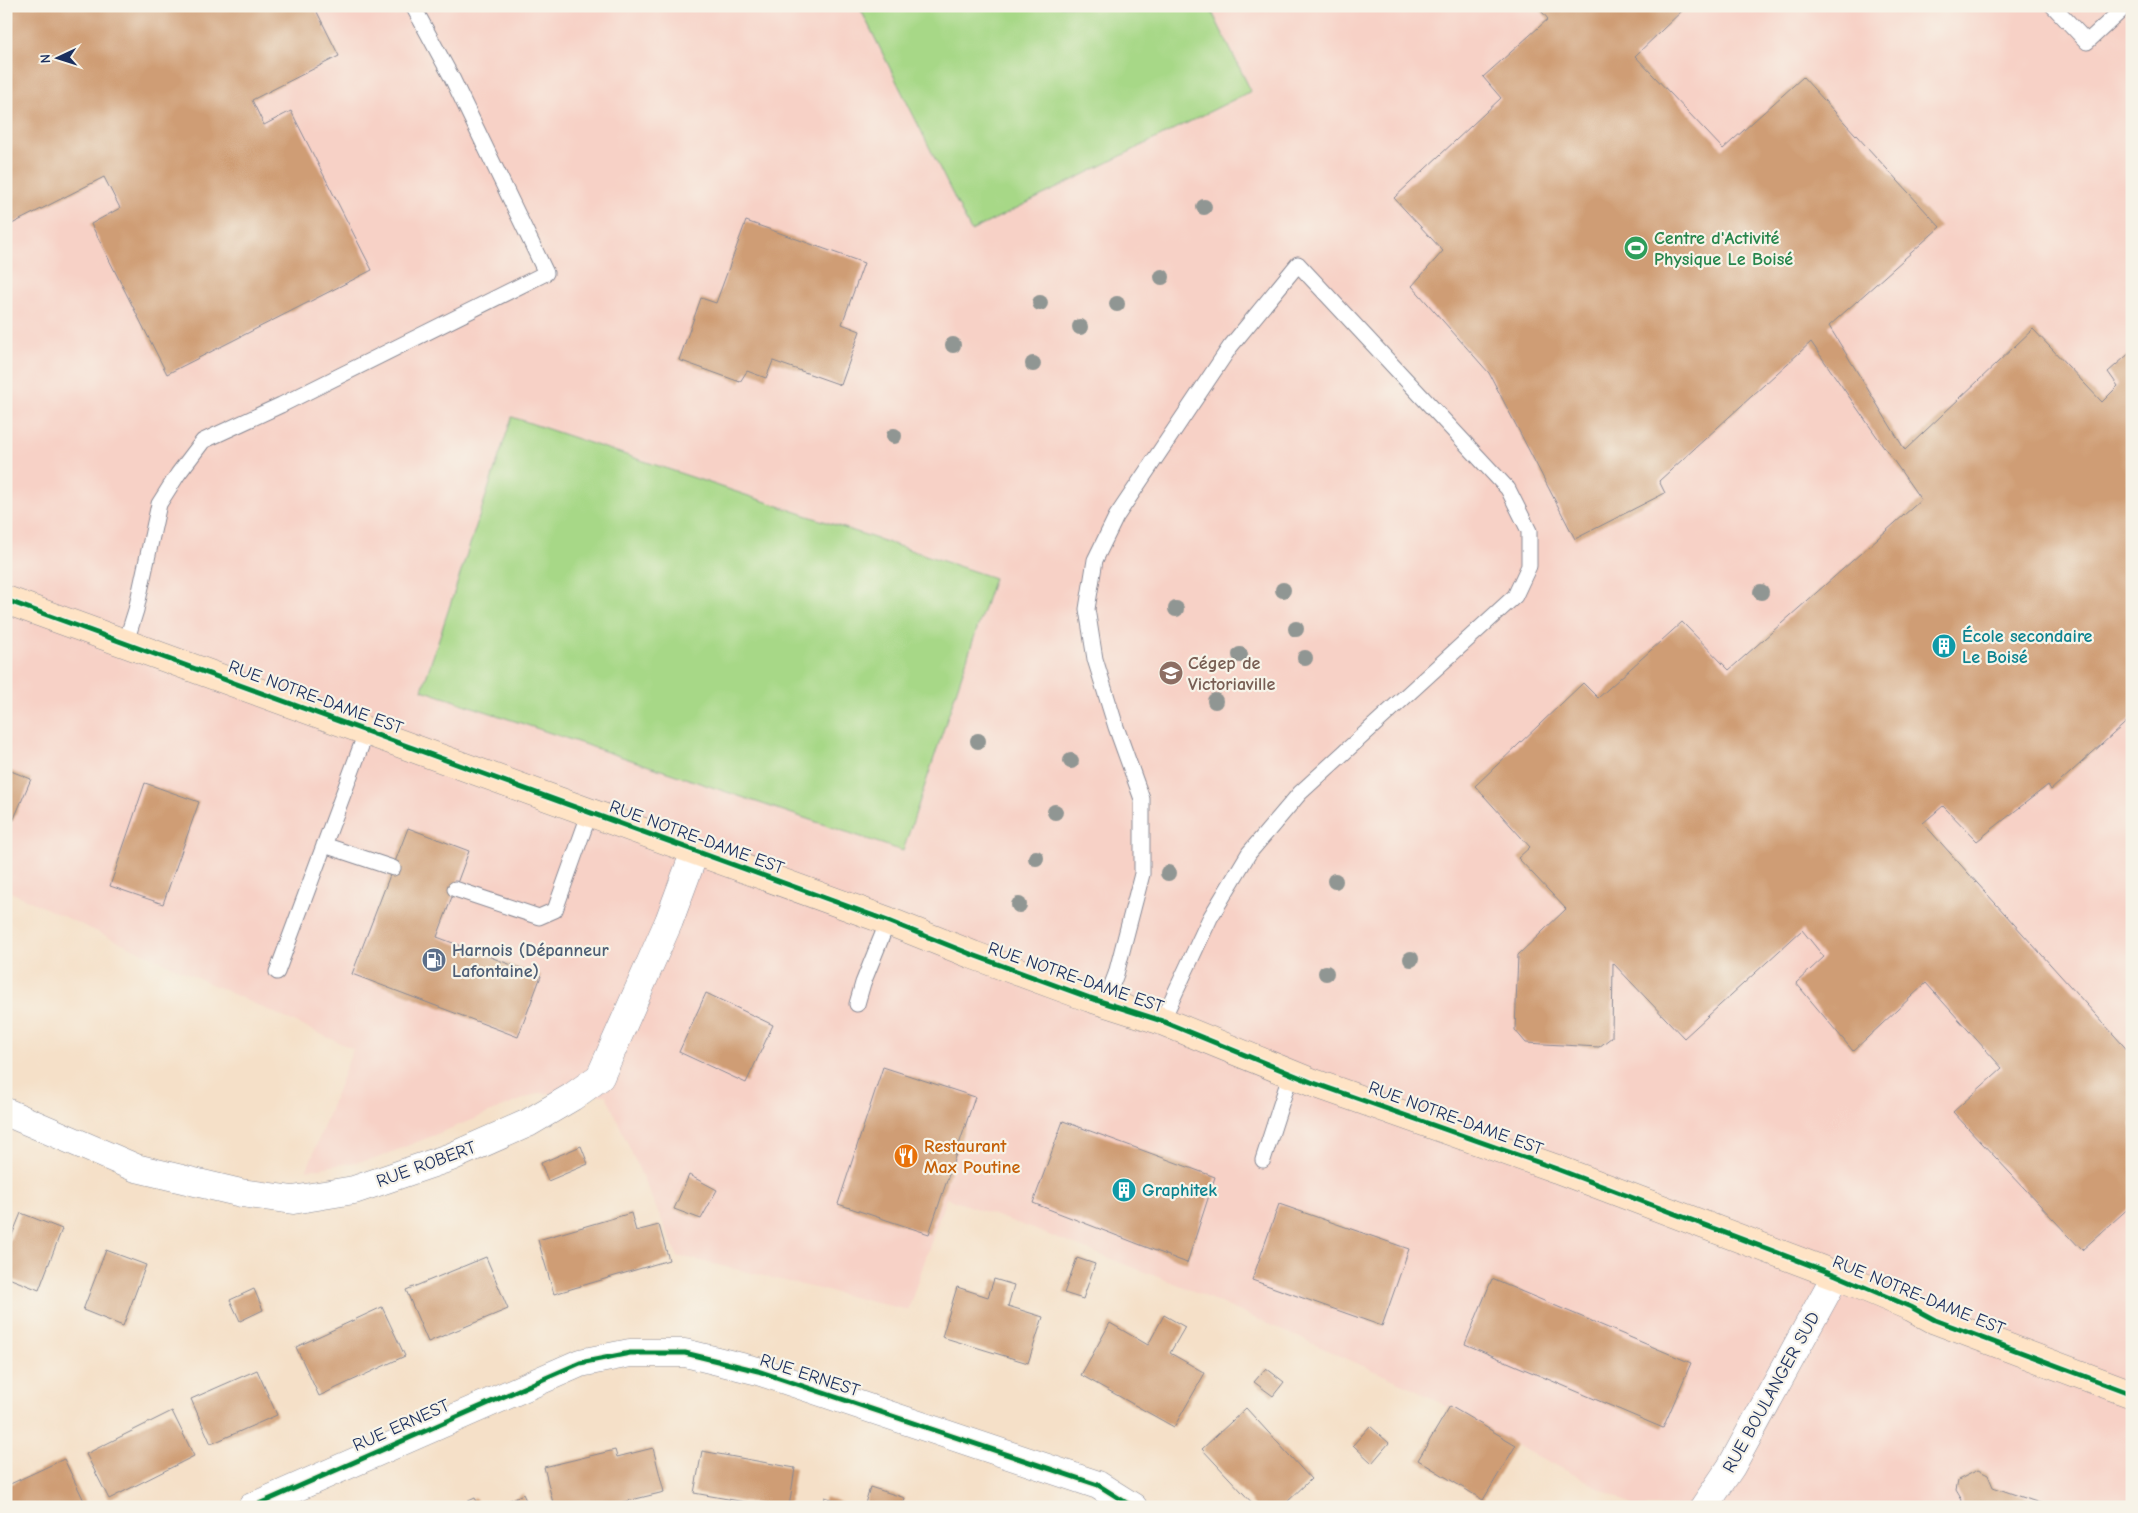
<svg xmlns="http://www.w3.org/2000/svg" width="2138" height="1513" viewBox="0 0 2138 1513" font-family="'Comic Neue',sans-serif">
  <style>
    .built { fill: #f7d1c6 }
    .green { fill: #a7d887; stroke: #618472 }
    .building { fill: #cf9d74 }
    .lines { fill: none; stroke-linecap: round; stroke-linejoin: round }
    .lane-casing { stroke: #888893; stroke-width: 17 }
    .street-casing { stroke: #888893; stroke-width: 29 }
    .secondary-casing { stroke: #888893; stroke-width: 29 }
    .lane { stroke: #fff; stroke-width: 15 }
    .street { stroke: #fff; stroke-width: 28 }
    .secondary { stroke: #ffe4c6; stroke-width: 28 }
    .cycleway-casing { stroke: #f7f3e8; stroke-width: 8 }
    .cycleway { stroke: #00873e; stroke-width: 5 }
    .tree { fill: #909693 }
    .labels { text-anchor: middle; stroke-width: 4.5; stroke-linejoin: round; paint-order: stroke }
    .leisure-label { font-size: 18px; font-weight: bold; fill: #27864d; stroke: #f7f3e8; text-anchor: start }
    .culture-label { font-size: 18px; font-weight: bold; fill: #0d838f; stroke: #f7f3e8; text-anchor: start }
    .education-label { font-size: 18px; font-weight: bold; fill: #785e54; stroke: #f7f3e8; text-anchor: start }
    .street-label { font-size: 18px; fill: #1b2f5e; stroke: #f7f3e8 }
    .service-label { font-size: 18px; font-weight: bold; fill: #4e5e75; stroke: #f7f3e8; text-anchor: start }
    .food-label { font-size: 18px; font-weight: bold; fill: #c56008; stroke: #f7f3e8; text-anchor: start }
  </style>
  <rect width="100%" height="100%" fill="#f7f3e8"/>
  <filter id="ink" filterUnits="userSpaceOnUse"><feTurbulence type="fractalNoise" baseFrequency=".02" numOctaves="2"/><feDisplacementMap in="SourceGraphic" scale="10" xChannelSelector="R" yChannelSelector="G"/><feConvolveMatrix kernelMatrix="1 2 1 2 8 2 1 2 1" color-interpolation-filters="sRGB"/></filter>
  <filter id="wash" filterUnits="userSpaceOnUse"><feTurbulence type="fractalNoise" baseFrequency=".0096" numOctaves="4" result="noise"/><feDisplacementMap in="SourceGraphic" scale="20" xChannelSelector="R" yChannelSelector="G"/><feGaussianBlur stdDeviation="1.12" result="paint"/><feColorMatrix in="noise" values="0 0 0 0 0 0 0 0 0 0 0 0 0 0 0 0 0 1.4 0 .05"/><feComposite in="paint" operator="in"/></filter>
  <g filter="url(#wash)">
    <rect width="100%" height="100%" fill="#f5e0c8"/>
    <path class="built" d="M6,6H2132V1507H1635L1516,1445L1413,1388L1184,1287L1025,1226L946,1198L908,1310L684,1257H678L606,1095L538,1093L375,1159L307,1170L353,1049L6,890Z"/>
    <path class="green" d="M859,6H1209L1251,91L971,231Z
      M512,417L994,578L903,851L422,690Z"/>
    <g id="blocks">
      <path class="building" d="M6,6H314L339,56L252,100L264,125L291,111L372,270L167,374L91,224L120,208L104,177L6,227Z
        M1537,6H1687L1635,56L1723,149L1803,77L1940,227L1829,326L1905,450L2033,329L2102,402L2118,386L2108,372L2132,351V717L2051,790L2048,785L1977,841L1943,806L1923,823L2132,1055V1205L2082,1250L1953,1112L2002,1068L1926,983L1853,1051L1796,983L1824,957L1802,930L1684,1038L1613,963L1612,1037L1599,1047L1526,1043L1515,1030L1518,955L1566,909L1518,858L1530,847L1475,786L1583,683L1598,698L1682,622L1729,670L1921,500L1811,342L1659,481L1665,493L1575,539L1489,373L1412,286L1443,251L1394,198L1501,98L1483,77L1548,19Z
        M746,221L864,263L842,324L860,331L841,385L773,361L766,378L747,371L740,382L679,360L701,298L716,303Z
        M6,769L31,779L13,821L6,818Z
        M145,783L199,802L163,904L110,886Z
        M408,828L469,851L437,937L541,976L518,1037L352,974Z
        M706,993L773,1025L746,1083L679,1052Z
        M883,1067L975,1097L929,1234L838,1204Z
        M1063,1121L1215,1177L1187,1263L1033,1203Z
        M581,1146L588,1164L548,1181L541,1163Z
        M689,1175L717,1190L701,1219L674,1209Z
        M1279,1204L1409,1249L1382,1326L1252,1280Z
        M21,1213L62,1229L39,1290L6,1277V1250Z
        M631,1213L636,1231L659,1225L669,1260L554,1294L538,1240Z
        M106,1250L146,1265L123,1326L83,1310Z
        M486,1257L508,1309L428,1342L406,1290Z
        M1077,1258L1095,1264L1083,1299L1064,1293Z
        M994,1279L1014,1285L1008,1306L1043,1317L1028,1363L942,1337L957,1287L988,1297Z
        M1492,1279L1691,1363L1663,1428L1465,1344Z
        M254,1289L263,1310L240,1321L230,1300Z
        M382,1307L405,1356L319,1396L296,1347Z
        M1164,1315L1185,1327L1170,1353L1205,1373L1174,1427L1081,1375L1110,1323L1148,1345Z
        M1266,1368L1284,1382L1273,1396L1254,1382Z
        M257,1370L277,1415L211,1444L191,1399Z
        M1450,1406L1516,1445L1483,1500L1418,1460Z
        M1246,1408L1311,1479L1282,1507H1256L1202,1449Z
        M172,1411L194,1456L109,1499L86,1454Z
        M1370,1426L1389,1443L1372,1463L1353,1445Z
        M653,1448L664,1492L603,1507H554L544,1467L615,1450L617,1457Z
        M702,1451L795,1468L789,1507H773L694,1493Z
        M64,1459L86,1505L82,1507H6V1486Z
        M1978,1470L1988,1475L1993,1487L2051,1507H1960L1962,1500L1956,1490L1958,1480Z
        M870,1487L905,1498L902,1507H864Z
        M523,1494L529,1507H495Z
        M825,1497L854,1506V1507H822Z
        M475,1498L480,1507H456Z"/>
    </g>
  </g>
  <g filter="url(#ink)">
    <use href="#blocks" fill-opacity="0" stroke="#888893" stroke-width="1"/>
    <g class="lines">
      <defs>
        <path id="lane" d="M2053,6L2087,42L2126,6
          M126,642L136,610L159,504L178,474L203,441L281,405L546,273L452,78L413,6
          M324,845L393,868
          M455,889L539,917L555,910L590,812
          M277,972L367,730
          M1105,1003L1116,974L1142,874V799L1116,727L1095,659L1087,609L1095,560L1116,517L1230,347L1298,264L1508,489L1529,531V566L1515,596L1300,793L1249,853L1210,918L1162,1021
          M857,1004L863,983L888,921
          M1263,1160L1291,1073"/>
        <path id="street" d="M6,1112L136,1168L241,1193L293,1200L354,1190L451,1157L528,1123L572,1097L600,1077L669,921L695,851
          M252,1507L580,1363L630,1353H685L758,1371L1098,1485L1133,1507
          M1704,1507L1731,1467L1836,1275"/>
        <path id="secondary" d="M6,600L888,921L973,955L1090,998L1162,1021L1311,1082L1557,1169L1836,1275L1911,1307L1935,1320L2132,1394"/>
      </defs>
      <use href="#lane" class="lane-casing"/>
      <use href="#street" class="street-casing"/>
      <use href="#secondary" class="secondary-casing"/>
      <use href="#lane" class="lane"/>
      <use href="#street" class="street"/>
      <use href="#secondary" class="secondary"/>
      <defs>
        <path id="cycleway" d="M6,600L888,921L973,955L1090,998L1162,1021L1311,1082L1557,1169L1836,1275L1911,1307L1935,1320L2132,1394
          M252,1507L580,1363L630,1353H685L758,1371L1098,1485L1133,1507"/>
      </defs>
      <use href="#cycleway" class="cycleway-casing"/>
      <use href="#cycleway" class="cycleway"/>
    </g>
    <g class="tree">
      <circle cx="1204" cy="207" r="8"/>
      <circle cx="1162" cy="277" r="8"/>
      <circle cx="1040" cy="303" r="8"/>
      <circle cx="1117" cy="304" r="8"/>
      <circle cx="1080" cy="327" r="8"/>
      <circle cx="953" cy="345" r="8"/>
      <circle cx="1033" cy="364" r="8"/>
      <circle cx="894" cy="436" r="8"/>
      <circle cx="1283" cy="590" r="8"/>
      <circle cx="1761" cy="592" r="8"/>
      <circle cx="1176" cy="609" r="8"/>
      <circle cx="1296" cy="629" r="8"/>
      <circle cx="1240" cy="655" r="8"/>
      <circle cx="1305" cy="658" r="8"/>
      <circle cx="1215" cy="701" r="8"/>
      <circle cx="978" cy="741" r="8"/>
      <circle cx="1071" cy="761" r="8"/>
      <circle cx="1055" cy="812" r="8"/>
      <circle cx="1036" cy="858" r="8"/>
      <circle cx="1168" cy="873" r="8"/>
      <circle cx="1335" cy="881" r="8"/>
      <circle cx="1019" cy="905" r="8"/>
      <circle cx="1411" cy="959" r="8"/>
      <circle cx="1326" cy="973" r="8"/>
    </g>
  </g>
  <defs>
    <symbol id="stadium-disc" viewBox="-11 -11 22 22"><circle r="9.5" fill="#2e9e5b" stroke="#f7f3e8"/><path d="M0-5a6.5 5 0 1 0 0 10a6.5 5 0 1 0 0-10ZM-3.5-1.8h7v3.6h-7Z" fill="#fff"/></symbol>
    <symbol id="building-disc" viewBox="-11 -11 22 22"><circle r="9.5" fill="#0f9aa8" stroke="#f7f3e8"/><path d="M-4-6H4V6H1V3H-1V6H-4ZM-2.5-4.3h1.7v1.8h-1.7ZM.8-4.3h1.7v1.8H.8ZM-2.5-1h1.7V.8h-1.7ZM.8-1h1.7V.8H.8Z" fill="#fff"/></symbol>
    <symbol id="university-disc" viewBox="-11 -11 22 22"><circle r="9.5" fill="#8d6e63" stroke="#f7f3e8"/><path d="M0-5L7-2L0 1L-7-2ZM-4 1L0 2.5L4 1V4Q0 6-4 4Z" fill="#fff"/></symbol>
    <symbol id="fuel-disc" viewBox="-11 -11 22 22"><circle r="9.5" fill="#5c6f8a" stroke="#f7f3e8"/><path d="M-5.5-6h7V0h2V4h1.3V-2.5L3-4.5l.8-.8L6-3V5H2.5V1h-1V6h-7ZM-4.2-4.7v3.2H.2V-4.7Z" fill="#fff"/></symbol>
    <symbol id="restaurant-disc" viewBox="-11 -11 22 22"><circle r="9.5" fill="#e8710a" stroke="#f7f3e8"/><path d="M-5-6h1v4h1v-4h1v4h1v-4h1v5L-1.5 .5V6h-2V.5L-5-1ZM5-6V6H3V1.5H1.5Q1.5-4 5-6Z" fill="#fff"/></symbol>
  </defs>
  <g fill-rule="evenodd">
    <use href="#stadium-disc" x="1622" y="234" width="28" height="28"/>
    <use href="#building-disc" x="1930" y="632" width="28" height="28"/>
    <use href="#university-disc" x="1157" y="659" width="28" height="28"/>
    <use href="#fuel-disc" x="420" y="946" width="28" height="28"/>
    <use href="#restaurant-disc" x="892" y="1142" width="28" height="28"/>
    <use href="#building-disc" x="1110" y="1176" width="28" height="28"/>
  </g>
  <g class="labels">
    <g class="leisure-label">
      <text x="1654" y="244">Centre d'Activité<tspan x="1654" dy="21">Physique Le Boisé</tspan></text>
    </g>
    <g class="culture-label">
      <text x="1962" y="642">École secondaire<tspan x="1962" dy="21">Le Boisé</tspan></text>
      <text x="1142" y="1196">Graphitek</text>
    </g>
    <g class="education-label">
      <text x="1188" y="669">Cégep de<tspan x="1188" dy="21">Victoriaville</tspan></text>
    </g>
    <g class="street-label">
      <text transform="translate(316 697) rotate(20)" y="6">RUE NOTRE-DAME EST</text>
      <text transform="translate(697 837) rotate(20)" y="6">RUE NOTRE-DAME EST</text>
      <text transform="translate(1076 977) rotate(19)" y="6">RUE NOTRE-DAME EST</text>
      <text transform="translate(1456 1118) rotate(20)" y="6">RUE NOTRE-DAME EST</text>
      <text transform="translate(426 1164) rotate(-20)" y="6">RUE ROBERT</text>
      <text transform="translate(1919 1295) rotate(22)" y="6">RUE NOTRE-DAME EST</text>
      <text transform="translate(810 1375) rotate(18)" y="6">RUE ERNEST</text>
      <text transform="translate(1771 1392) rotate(-61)" y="6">RUE BOULANGER SUD</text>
      <text transform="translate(401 1425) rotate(-24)" y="6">RUE ERNEST</text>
    </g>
    <g class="service-label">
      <text x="452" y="956">Harnois (Dépanneur<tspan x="452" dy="21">Lafontaine)</tspan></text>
    </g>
    <g class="food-label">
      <text x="924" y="1152">Restaurant<tspan x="924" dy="21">Max Poutine</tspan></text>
    </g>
  </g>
  <rect width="2138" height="1513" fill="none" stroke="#f7f3e8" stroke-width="25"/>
  <g transform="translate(58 58) rotate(266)" stroke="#f7f3e8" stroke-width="4" paint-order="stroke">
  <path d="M0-4L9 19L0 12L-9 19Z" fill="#1b2f5e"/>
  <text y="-8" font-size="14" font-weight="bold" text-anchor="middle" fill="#1b2f5e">N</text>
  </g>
</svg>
